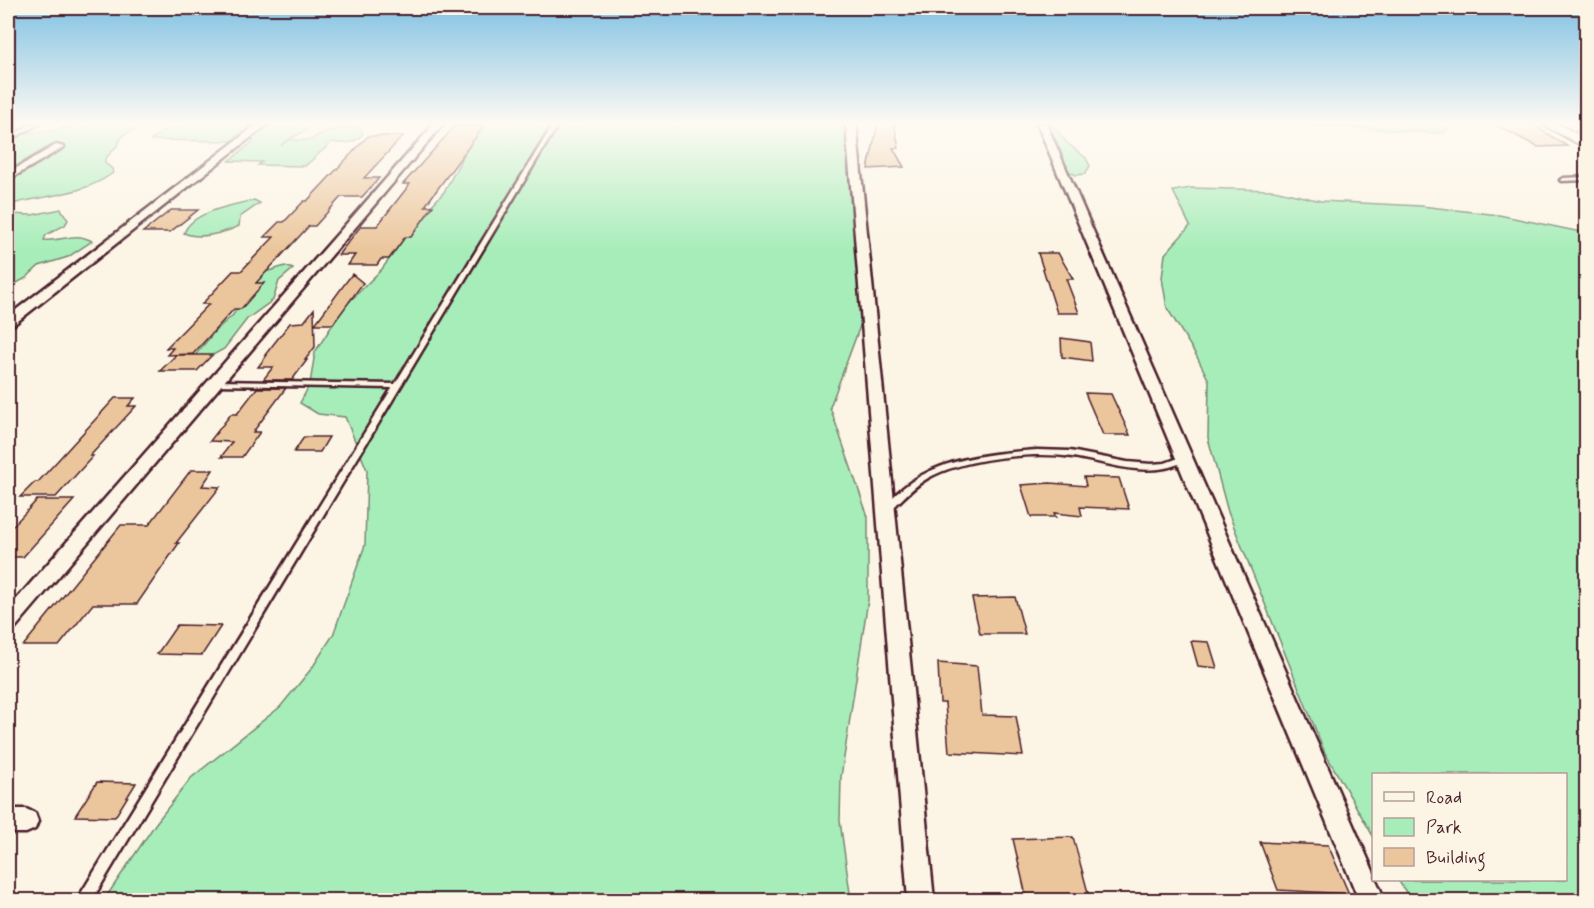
<svg xmlns="http://www.w3.org/2000/svg" width="1594" height="908" viewBox="0 0 1594 908" font-family="Mynerve,sans-serif">
  <style>
    .green { fill: #a7edb9; stroke: #788672; stroke-width: 1.5 }
    .building { fill: #ebc69c; stroke: #4a1f2b; stroke-width: 1.5 }
    .lines { fill: none; stroke-linecap: round; stroke-linejoin: round }
    .lane-casing { stroke: #4a1f2b; stroke-width: 5 }
    .street-casing { stroke: #4a1f2b; stroke-width: 5 }
    .secondary-casing { stroke: #4a1f2b; stroke-width: 4 }
    .lane { fill: #fcf5e5; fill-rule: evenodd }
    .street { fill: #fcf5e5; fill-rule: evenodd }
    .secondary { fill: #fcf5e5; fill-rule: evenodd }
  </style>
  <rect width="100%" height="100%" fill="#fcf5e5"/>
  <filter id="ink" filterUnits="userSpaceOnUse"><feTurbulence type="fractalNoise" baseFrequency=".0167" numOctaves="2"/><feDisplacementMap in="SourceGraphic" scale="12" xChannelSelector="R" yChannelSelector="G"/><feConvolveMatrix kernelMatrix="1 2 1 2 8 2 1 2 1" color-interpolation-filters="sRGB"/></filter>
  <g filter="url(#ink)">
    <path class="green" d="M81,123H154L124,134L116,147L105,159V163L112,169L113,173C82,196 43,195 8,205V137C30,129 61,134 81,123Z
      M176,123H254L231,141L151,140Z
      M273,123H314C305,135 289,136 281,146L288,140H312C320,130 344,128 357,127L363,132C359,144 343,144 332,142L305,166L258,165L262,162L229,161L254,141L248,136Z
      M486,123H849L864,297L860,326L830,407L868,517V600L841,777L840,821L851,900H104L156,823L191,778L280,707L312,668L333,635L365,545L367,470L345,417L318,414L300,403L310,384L315,352L344,307L382,269L416,222L444,192L474,136Z
      M1045,123H1051L1067,143L1086,158L1090,166L1085,174L1076,175L1061,168Z
      M1278,123H1448L1449,126L1446,131L1441,133Z
      M1191,188L1274,190L1321,201L1421,206L1499,215L1586,233V900H1411L1398,880H1566V774H1374L1373,836L1325,753L1228,512L1208,438L1209,381L1196,355L1167,308L1162,278L1165,254L1190,226L1173,191Z
      M254,200L260,203L240,217L239,226C224,233 199,240 184,233C192,211 234,205 254,200Z
      M61,209L68,220L65,225L46,235L44,240C64,242 73,231 92,241L68,257L39,266L26,278L8,288V214L32,215Z
      M285,266L293,269L279,281L273,300L247,319L224,349L200,362L196,354L216,330L233,315L259,274Z"/>
    <path class="building" d="M878,123H894L899,148H893L904,167L868,169Z
      M1492,123H1530L1567,146L1538,147Z
      M455,126H484L425,206H433L411,237H405L389,259H381L377,265H348L355,255H338L361,226H377L410,184H403Z
      M368,136H403L364,178H379L362,197H341L315,226H309L256,283H264L241,309H234L193,354L167,355L173,348H166L209,304H202L233,271H241L274,237H264L279,222H284L304,201H307Z
      M171,210H198L170,232H143Z
      M1038,253H1058L1073,279H1066L1079,313H1057Z
      M352,274L363,283L333,324H315Z
      M314,309L315,347L305,360H307L292,380H263L273,367H258L267,355H265L290,323L304,322Z
      M1061,338L1090,342L1092,361L1062,357Z
      M176,355H212L197,371H160Z
      M257,388H286L253,432H260L242,457H221L232,442L210,441L231,414H237Z
      M1085,393L1111,394L1130,435H1103Z
      M115,398H135L128,406H136L90,456H93L56,497H20L35,482H38Z
      M304,437H329L320,452H294Z
      M191,470H213L202,486L220,487L176,543H179L137,604H93L59,646H23L121,525H149Z
      M1084,477L1119,478L1129,509L1080,507L1082,516L1054,513L1056,517H1031L1021,485L1050,483L1086,486Z
      M37,500H74L23,557H8V531Z
      M1015,597L1025,634H980L972,598Z
      M177,625L221,626L202,655L157,654Z
      M1191,641L1209,642L1217,668L1198,666Z
      M938,663L977,666L982,715L1016,716L1023,756L949,752L945,703H940Z
      M97,782L136,783L115,817L75,816Z
      M1073,837L1090,900H1027L1013,839Z
      M1260,842L1328,845L1349,894L1278,890Z"/>
    <g class="lines">
      <defs>
        <path id="lane" d="M34,123H40L8,141V138Z
          M554,123H559L92,900H79L80,895L392,388L215,385L211,383L215,381L395,384Z
          M1563,178L1586,177V180L1561,181L1560,180Z
          M1037,450L1070,451L1127,462L1151,464L1165,463L1184,456L1188,459L1187,461C1180,463 1172,467 1165,468C1135,474 1103,462 1073,457C1034,451 963,458 928,478C914,486 902,499 890,511H884L883,509C919,460 980,454 1037,450Z"/>
        <path id="street" d="M259,123H269L13,325L8,326V316Z
          M435,123H444L15,628L8,630V609Z
          M846,123H856L934,900H908Z
          M1037,123H1046L1374,873V880H1376L1385,900H1359Z
          M56,145L64,147L8,180V173Z
          M8,809H26L35,813L38,821L35,829L26,833H8Z"/>
        <path id="secondary" d="M1540,123H1557L1586,139V148Z"/>
      </defs>
      <use href="#lane" class="lane-casing"/>
      <use href="#street" class="street-casing"/>
      <use href="#secondary" class="secondary-casing"/>
      <use href="#lane" class="lane"/>
      <use href="#street" class="street"/>
      <use href="#secondary" class="secondary"/>
    </g>
  </g>
  <linearGradient id="sky" x2="0" y2="1"><stop stop-color="#80c1e3"/><stop offset="0.49" stop-color="#fefaf3"/><stop offset="1" stop-color="#fefaf3" stop-opacity="0"/></linearGradient>
  <rect width="1594" height="251" fill="url(#sky)"/>
  <rect width="1594" height="908" fill="none" stroke="#fcf5e5" stroke-width="30"/>
  <rect x="15" y="15" width="1564" height="878" fill="none" stroke="#4a1f2b" stroke-width="2" filter="url(#ink)"/>
  <rect x="1372" y="773" width="195" height="108" fill="#fcf5e5" stroke="#b59f9b" stroke-width="1.5"/>
  <rect x="1384" y="792" width="30" height="9" fill="#fcf5e5" stroke="#b59f9b" stroke-width="1.5"/>
  <text x="1426" y="803" font-size="18" fill="#4a1f2b">Road</text>
  <rect x="1384" y="818" width="30" height="18" fill="#a7edb9" stroke="#b59f9b" stroke-width="1.5"/>
  <text x="1426" y="833" font-size="18" fill="#4a1f2b">Park</text>
  <rect x="1384" y="848" width="30" height="18" fill="#ebc69c" stroke="#b59f9b" stroke-width="1.5"/>
  <text x="1426" y="863" font-size="18" fill="#4a1f2b">Building</text>
</svg>
